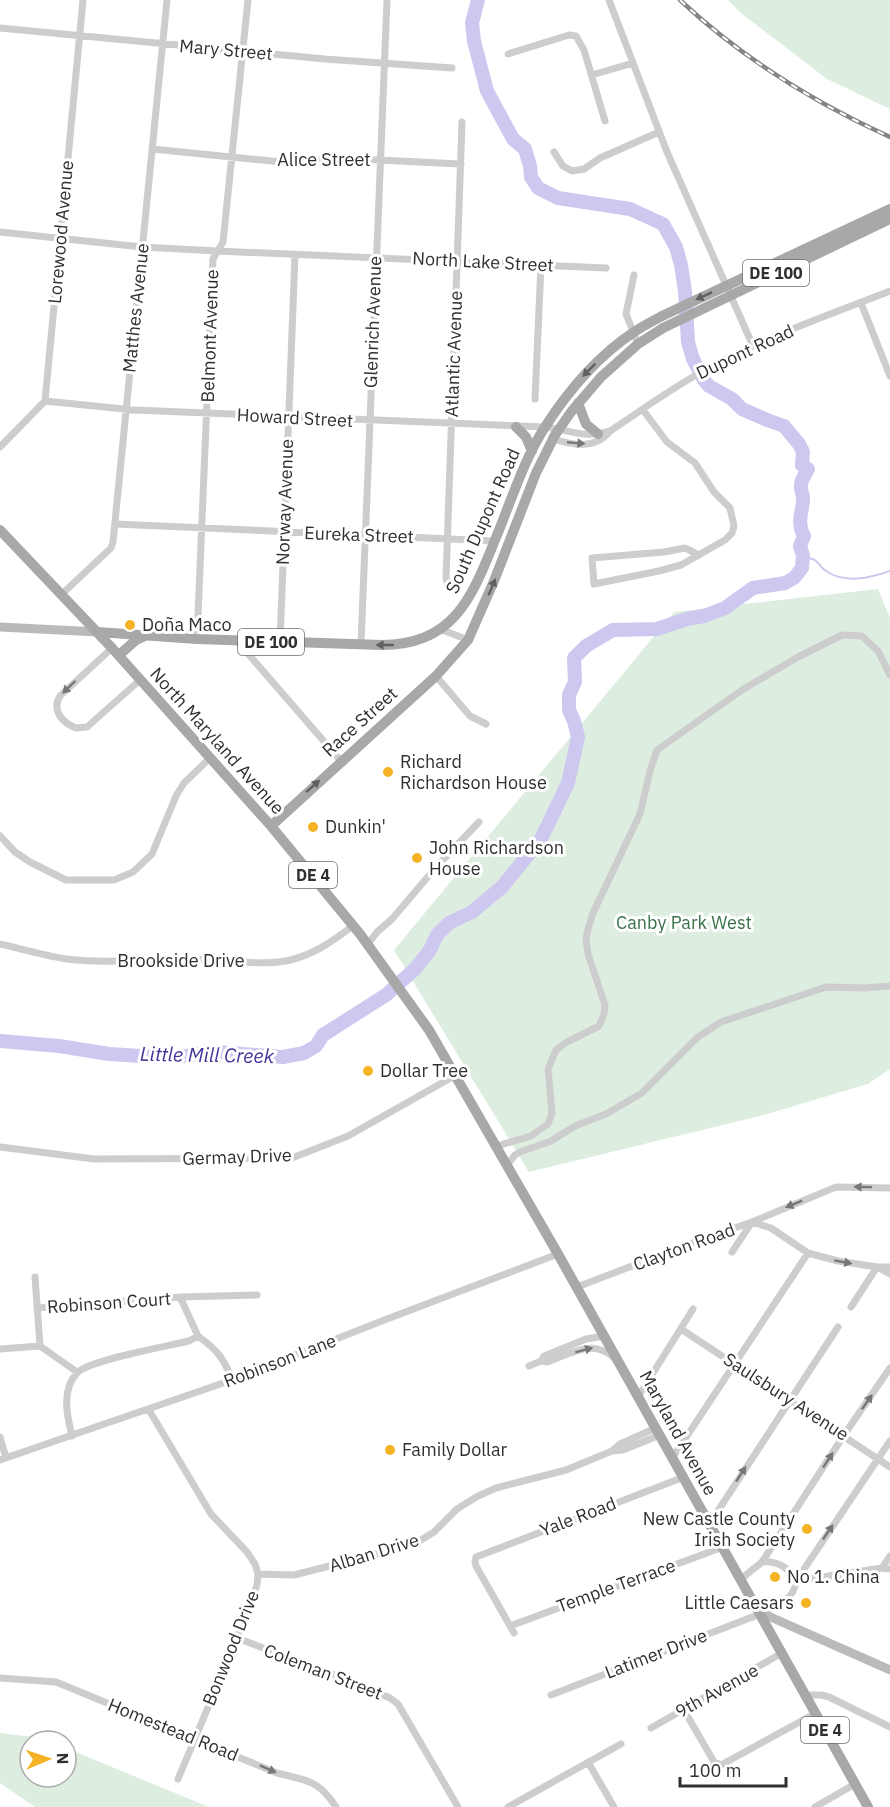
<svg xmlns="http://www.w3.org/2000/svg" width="890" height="1807" viewBox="0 0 890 1807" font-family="'IBM Plex Sans',sans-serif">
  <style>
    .green { fill: #ddeee1 }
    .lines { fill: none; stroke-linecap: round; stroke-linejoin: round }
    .stream { stroke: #cec8f0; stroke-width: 2 }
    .river { stroke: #cec8f0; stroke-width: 14 }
    .street { stroke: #cdcdcd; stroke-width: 7 }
    .secondary { stroke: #bababa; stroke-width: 9 }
    .primary { stroke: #a8a8a8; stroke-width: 10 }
    .rail-casing { stroke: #858585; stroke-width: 4.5 }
    .rail { stroke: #fff; stroke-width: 2; stroke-dasharray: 7; stroke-linecap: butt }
    .primary-bridge { stroke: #a8a8a8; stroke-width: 10 }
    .oneway { fill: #606060 }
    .oneway2 { fill: #777 }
    .poi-dot { fill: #f5b225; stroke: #fff; stroke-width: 2 }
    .labels { text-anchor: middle; stroke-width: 6; stroke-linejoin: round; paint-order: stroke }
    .shield { fill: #fff; stroke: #6e6e6e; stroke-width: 1.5 }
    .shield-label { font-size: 16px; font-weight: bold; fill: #303030 }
    .street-label { font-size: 18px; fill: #303030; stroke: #fff }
    .poi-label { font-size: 18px; fill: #303030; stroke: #fff; text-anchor: start }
    .park-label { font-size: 18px; fill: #397149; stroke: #fff }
    .water-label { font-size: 20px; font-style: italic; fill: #44369b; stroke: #fff }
  </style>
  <rect width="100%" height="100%" fill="#fff"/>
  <path class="green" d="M728,0H890V109L827,79L742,14Z
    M878,589L890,618V1069L868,1084L764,1115L529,1172L394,950L674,612Z
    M0,1733L41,1738L49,1741H30V1777H66V1748L209,1807H35L0,1783Z"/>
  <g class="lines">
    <path class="stream" d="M803,556C807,558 813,558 816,561C820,564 822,569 826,571C845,584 870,578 890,571"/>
    <path class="river" d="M0,1041L59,1046L109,1054L158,1057L186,1056L218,1052L283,1057L304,1053L316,1046L323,1035L386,995L416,968L430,950L437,935L449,923L472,912L502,887L541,839L568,783L578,737L574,721L569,710V695L575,682L574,658L586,646L613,630L657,629L687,619L704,616L725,608L753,588L785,583L794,578L802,568L803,556L800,546L804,536C796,522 803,512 803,498C803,494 801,491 801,488C800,481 805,475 808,469L802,465L803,452L799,444L784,426L767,420L742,409L732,399L709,386L704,380L693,359L688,342L685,291L681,265L676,247L663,224L630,209L558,198L538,188L531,177L530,166L525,149L513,139L487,91L474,41L472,23L478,0"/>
    <path class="street" d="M609,0L667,152L753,346
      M0,28L325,59L452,68
      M508,54L569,35L576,36L584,50L605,121
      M592,75L633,63
      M152,149L292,163L336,158L461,164
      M554,152L563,166L572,171L584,169L600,158L659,132
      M0,232L142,247L217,251L606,268
      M634,275L626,314L638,344
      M861,303L890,376
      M535,399L541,265
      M45,401L134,410L545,427C571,430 582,439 610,431
      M643,410L667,442L695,463L714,492L730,508L734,526L732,533L725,540L681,565L659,571L594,584L592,558L664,552L685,548L699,555
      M552,437L553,439C573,445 595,450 610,431C642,410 673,387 707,369C765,337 829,315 890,291
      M0,447L45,401L83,0
      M115,524L495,541
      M448,585L446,578L462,122
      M62,594L111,548L113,542L167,0
      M440,629L468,640
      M197,639L213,259L223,242L248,0
      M237,641L341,761
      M280,642L295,255
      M361,644L387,0
      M112,648L60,696C51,711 63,723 76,728L87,727L140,680
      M436,676L470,716L486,724
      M0,836L15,852L30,862L66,880H114L133,872L152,854L176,796L184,783L210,758
      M0,944C22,949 45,956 67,959C108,964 149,959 190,959C220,959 257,966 286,961C312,956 333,941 354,925
      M368,944L377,932L392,919L437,866L479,822
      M497,1146L531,1136L548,1124L552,1113L548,1069L556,1050L567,1042L599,1026L604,1014L605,1005L588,954L586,939L588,929L593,913L640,814L650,771L657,750L742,690L798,657L842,635L862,636L878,651L890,675
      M0,1147L94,1159L292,1158L348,1136L456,1075
      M507,1165L515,1155L520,1152L551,1141L575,1126L606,1114L642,1093L698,1037L721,1022L826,987L865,988L890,986
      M732,1252L752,1222L836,1187L890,1188
      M35,1277L40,1346
      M577,1287L700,1240L752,1222L771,1228L808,1253L838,1261L877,1267L890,1274
      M180,1297L198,1336
      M851,1307L877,1267H890
      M37,1308L180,1297L257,1295
      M681,1329L890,1467
      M0,1349L40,1346L77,1372
      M541,1361L544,1356L586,1339L604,1336
      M529,1366L541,1361L547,1362C570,1354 593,1338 614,1358
      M638,1397L693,1309
      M149,1410L211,1514L247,1552L255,1564L258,1574L257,1585L237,1638L178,1779
      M72,1436C67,1416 61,1390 77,1373C89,1360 168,1346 189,1341L198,1336C217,1350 224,1358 232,1380
      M0,1437L6,1458
      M612,1451L620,1444L656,1428
      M673,1457L808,1253
      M0,1460L232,1380L387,1319L558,1254
      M710,1523L838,1327
      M882,1568L890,1556
      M258,1574L294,1575L401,1548L421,1540L434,1532L457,1509L478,1496L496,1488L566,1470L612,1451L623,1450L660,1435
      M741,1579L762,1562L844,1435L890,1368
      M796,1581L890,1441
      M796,1581L882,1568L890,1569
      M510,1626L723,1547
      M514,1633L476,1566L475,1562L476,1557L684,1477
      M237,1638L350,1681L390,1698L398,1704L458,1807
      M0,1678L56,1682L277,1773C307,1781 318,1779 336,1807
      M551,1695L760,1614C776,1606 794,1601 796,1581C789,1568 777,1560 762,1562
      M806,1695H821L829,1697L890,1727
      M684,1710L714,1762L721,1765L816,1713
      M651,1728L782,1653
      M588,1762L614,1807
      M508,1807L621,1744
      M815,1807L855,1784"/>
    <path class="secondary" d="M0,627L98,632
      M760,1614L766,1615L890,1670"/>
    <path class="primary" d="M578,403L586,424L598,434
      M516,427L526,437L532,451
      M0,530L112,648L271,826L360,934L429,1030L558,1254L868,1807
      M98,632L197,639L382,645C454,645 472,597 495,540C511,502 523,461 545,427C568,391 598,356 634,332C643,326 653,321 662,316
      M119,655L136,640L145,636
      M271,826L436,676L468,640L494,581L536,473L555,435L571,412L601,377L638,344L663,328"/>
    <defs>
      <path id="rail" d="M680,0C742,58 813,102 890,137"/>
    </defs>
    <use href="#rail" class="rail-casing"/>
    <use href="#rail" class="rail"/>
    <path class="primary-bridge" d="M662,316L890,209
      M663,328L890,219"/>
  </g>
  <defs><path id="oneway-solid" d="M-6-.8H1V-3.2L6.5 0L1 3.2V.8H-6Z" transform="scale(1.5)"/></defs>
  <g class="oneway">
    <use href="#oneway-solid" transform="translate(704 296) rotate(155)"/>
    <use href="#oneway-solid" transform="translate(589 370) rotate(135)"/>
    <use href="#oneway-solid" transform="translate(492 587) rotate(-67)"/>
    <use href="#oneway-solid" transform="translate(385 645) rotate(-180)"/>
    <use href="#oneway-solid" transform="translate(313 786) rotate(-42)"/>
  </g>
  <g class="oneway2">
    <use href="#oneway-solid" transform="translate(576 443) rotate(5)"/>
    <use href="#oneway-solid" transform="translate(69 687) rotate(136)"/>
    <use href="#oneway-solid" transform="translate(863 1187) rotate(-179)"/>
    <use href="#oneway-solid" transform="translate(794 1204) rotate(158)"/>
    <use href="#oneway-solid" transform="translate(843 1262) rotate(10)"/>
    <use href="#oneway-solid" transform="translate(584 1350) rotate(-15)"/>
    <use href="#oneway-solid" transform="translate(867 1402) rotate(-55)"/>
    <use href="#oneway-solid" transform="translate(828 1460) rotate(-57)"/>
    <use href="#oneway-solid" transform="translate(741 1474) rotate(-57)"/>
    <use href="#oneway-solid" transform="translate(828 1532) rotate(-56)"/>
    <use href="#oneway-solid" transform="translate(268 1769) rotate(24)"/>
  </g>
  <g class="poi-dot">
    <circle cx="130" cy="625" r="6"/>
    <circle cx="388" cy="772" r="6"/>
    <circle cx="313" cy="827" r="6"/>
    <circle cx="417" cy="858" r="6"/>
    <circle cx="368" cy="1071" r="6"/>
    <circle cx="390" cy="1450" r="6"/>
    <circle cx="807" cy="1529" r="6"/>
    <circle cx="775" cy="1577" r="6"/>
    <circle cx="806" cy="1603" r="6"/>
  </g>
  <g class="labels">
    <g class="shield">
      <rect x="743" y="260" width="66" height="26" rx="4.5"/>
      <rect x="238" y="629" width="66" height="26" rx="4.5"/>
      <rect x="289" y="862" width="48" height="26" rx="4.5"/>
      <rect x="801" y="1717" width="48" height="26" rx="4.5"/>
    </g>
    <g class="shield-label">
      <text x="776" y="279">DE 100</text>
      <text x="271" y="648">DE 100</text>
      <text x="313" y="881">DE 4</text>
      <text x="825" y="1736">DE 4</text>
    </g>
    <g class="street-label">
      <text transform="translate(226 50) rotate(5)" y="6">Mary Street</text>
      <text x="324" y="166">Alice Street</text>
      <text transform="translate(61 232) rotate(-85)" y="6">Lorewood Avenue</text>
      <text transform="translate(483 262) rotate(3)" y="6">North Lake Street</text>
      <text transform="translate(136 308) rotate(-84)" y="6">Matthes Avenue</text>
      <text transform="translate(373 322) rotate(-88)" y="6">Glenrich Avenue</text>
      <text transform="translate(210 336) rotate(-88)" y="6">Belmont Avenue</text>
      <text transform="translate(745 352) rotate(-25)" y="6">Dupont Road</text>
      <text transform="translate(454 354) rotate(-88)" y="6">Atlantic Avenue</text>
      <text transform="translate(295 418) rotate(3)" y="6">Howard Street</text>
      <text transform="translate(285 502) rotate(-88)" y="6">Norway Avenue</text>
      <text transform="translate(483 521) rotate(-66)" y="6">South Dupont Road</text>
      <text transform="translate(359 535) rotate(2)" y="6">Eureka Street</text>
      <text transform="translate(360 722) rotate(-42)" y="6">Race Street</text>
      <text transform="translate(217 741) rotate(48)" y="6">North Maryland Avenue</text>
      <text x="181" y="967">Brookside Drive</text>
      <text transform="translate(237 1157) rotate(-2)" y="6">Germay Drive</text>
      <text transform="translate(684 1247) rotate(-20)" y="6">Clayton Road</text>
      <text transform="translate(109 1303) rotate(-4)" y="6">Robinson Court</text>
      <text transform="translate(280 1361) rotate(-21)" y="6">Robinson Lane</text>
      <text transform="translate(786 1397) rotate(33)" y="6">Saulsbury Avenue</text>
      <text transform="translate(678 1433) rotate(61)" y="6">Maryland Avenue</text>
      <text transform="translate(578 1517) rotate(-21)" y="6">Yale Road</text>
      <text transform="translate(374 1553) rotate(-17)" y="6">Alban Drive</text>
      <text transform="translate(616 1586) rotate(-20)" y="6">Temple Terrace</text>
      <text transform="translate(231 1648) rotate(-68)" y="6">Bonwood Drive</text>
      <text transform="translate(656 1654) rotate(-21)" y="6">Latimer Drive</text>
      <text transform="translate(323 1672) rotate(21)" y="6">Coleman Street</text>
      <text transform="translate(717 1691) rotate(-29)" y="6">9th Avenue</text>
      <text transform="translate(173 1730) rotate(22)" y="6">Homestead Road</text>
    </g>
    <g class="poi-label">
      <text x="142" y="631">Doña Maco</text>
      <text x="400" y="768">Richard<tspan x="400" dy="21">Richardson House</tspan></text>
      <text x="325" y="833">Dunkin'</text>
      <text x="429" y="854">John Richardson<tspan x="429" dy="21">House</tspan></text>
      <text x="380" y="1077">Dollar Tree</text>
      <text x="402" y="1456">Family Dollar</text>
      <text x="795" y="1525" text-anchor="end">New Castle County<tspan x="795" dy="21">Irish Society</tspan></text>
      <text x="787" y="1583">No 1. China</text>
      <text x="794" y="1609" text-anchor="end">Little Caesars</text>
    </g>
    <g class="park-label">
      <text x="684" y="929">Canby Park West</text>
    </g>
    <g class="water-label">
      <text transform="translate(207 1055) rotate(1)" y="7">Little Mill Creek</text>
    </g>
  </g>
  <g transform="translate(48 1759) rotate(88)"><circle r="28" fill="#ffffff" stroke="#acacac" stroke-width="1.5"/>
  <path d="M0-4.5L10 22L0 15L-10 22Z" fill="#f5b225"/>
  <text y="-9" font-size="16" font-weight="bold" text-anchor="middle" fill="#303030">N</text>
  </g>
  <path d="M680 1777v9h106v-9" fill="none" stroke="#303030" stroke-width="3"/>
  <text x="689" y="1777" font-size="18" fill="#303030" stroke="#ffffff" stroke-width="4.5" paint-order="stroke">100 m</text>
</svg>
